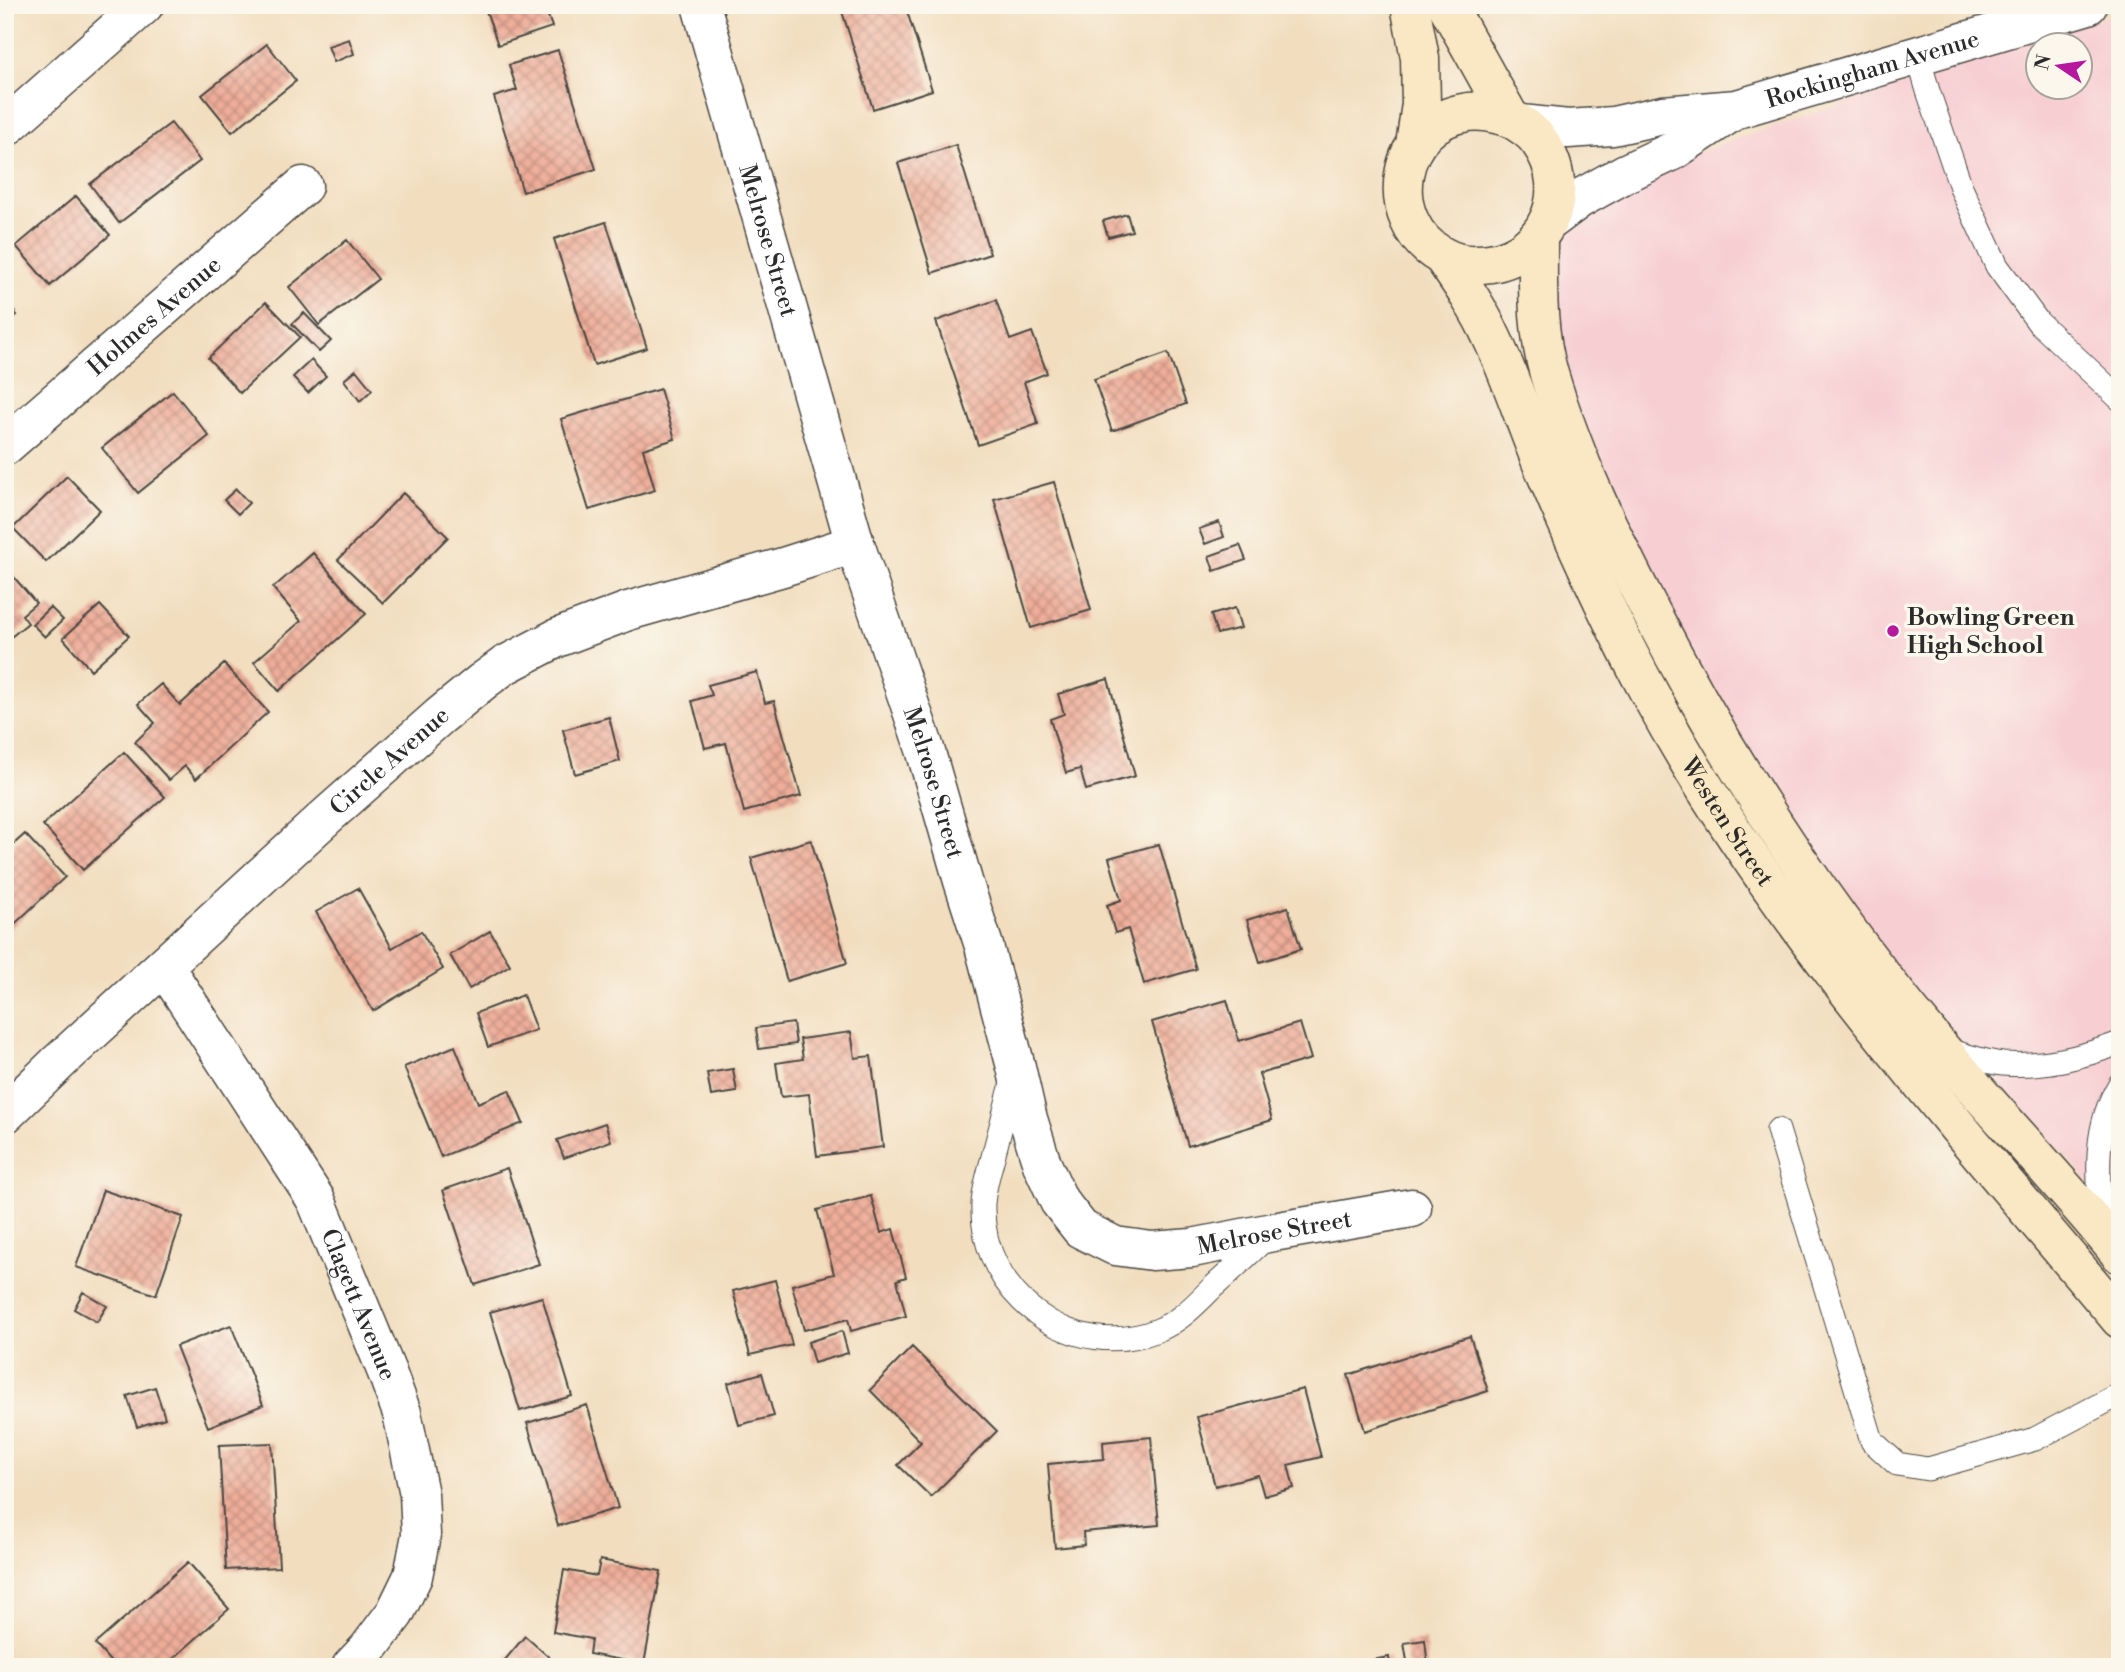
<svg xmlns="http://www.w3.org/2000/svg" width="2125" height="1672" viewBox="0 0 2125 1672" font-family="'Libre Bodoni',serif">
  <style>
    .built { fill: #f7cfd3; fill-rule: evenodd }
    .building { fill: url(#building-cross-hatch) }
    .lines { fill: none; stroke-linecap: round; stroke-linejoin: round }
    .lane-casing { stroke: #494641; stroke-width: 25 }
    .street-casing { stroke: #494641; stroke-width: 41 }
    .secondary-casing { stroke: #494641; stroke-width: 41 }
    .lane { stroke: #fff; stroke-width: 23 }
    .street { stroke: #fff; stroke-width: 38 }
    .secondary { stroke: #fae7c3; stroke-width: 38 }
    .poi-dot { fill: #b5179e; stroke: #fbf7ec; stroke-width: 2.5 }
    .labels { text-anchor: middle; stroke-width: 7; stroke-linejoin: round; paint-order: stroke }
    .street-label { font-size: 24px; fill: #2b2b2b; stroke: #fbf7ec }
    .poi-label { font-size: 24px; font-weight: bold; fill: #2b2b2b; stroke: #fbf7ec; text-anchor: start }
  </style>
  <defs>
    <pattern id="building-cross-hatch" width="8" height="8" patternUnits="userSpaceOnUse" patternTransform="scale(1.75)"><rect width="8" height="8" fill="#efae9a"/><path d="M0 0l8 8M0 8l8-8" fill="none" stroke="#c28e7e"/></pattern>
  </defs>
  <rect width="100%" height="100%" fill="#fbf7ec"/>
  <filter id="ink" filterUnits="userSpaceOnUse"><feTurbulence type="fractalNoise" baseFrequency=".0143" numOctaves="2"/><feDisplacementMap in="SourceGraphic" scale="14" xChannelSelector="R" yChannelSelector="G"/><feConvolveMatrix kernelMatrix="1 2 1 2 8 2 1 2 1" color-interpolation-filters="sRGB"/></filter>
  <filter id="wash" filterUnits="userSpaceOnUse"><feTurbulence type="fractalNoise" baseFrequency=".00686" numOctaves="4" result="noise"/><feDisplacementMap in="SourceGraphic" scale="28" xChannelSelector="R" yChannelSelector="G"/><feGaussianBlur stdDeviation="1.57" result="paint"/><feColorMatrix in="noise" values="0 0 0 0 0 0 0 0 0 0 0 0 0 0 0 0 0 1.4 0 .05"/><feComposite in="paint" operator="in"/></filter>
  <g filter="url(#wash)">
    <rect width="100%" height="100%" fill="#f2debf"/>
    <path class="built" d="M2120,12V1226L2078,1169L1958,1047L1850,914L1647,593L1564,370L1544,279L1564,219L1671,161ZM2038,46H2080V88H2038Z"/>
    <g id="blocks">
      <path class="building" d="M484,5H544L552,27L498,45Z
        M840,5H905L932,90L873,109Z
        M349,39L354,54L334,62L328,46Z
        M267,44L296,81L232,132L202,95Z
        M558,50L596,169L523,192L494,97L517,90L509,65Z
        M171,123L200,161L119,223L90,184Z
        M956,145L990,254L932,273L898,163Z
        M76,196L110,235L50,286L16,246Z
        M1127,214L1132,231L1108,237L1103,221Z
        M606,222L647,348L594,365L554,239Z
        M347,240L378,279L319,325L289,287Z
        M5,299L17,315L5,324Z
        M996,300L1010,340L1032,332L1047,373L1024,382L1038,424L978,445L936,321Z
        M266,302L300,337L240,393L208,358Z
        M304,313L331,341L319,352L292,324Z
        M1168,353L1186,404L1112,431L1094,379Z
        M311,360L326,376L308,393L293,377Z
        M356,370L372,390L360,401L344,380Z
        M660,389L675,439L643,449L655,490L589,510L561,419Z
        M173,391L209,436L138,493L102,448Z
        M67,476L100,510L46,562L13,528Z
        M1054,482L1091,610L1031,628L994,499Z
        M236,489L249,503L238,514L224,500Z
        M403,493L448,537L383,603L338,560Z
        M1219,522L1224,537L1205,544L1199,529Z
        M1240,545L1246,560L1214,571L1209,556Z
        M313,553L366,614L279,691L254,662L301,621L273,588Z
        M13,576L36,603L22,615L28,623L5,642V583Z
        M100,605L129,636L91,670L63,638Z
        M50,607L63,620L45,637L32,624Z
        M1235,608L1241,628L1217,634L1211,615Z
        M224,664L268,712L196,779L185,766L169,780L135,742L155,723L138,704L161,684L180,705Z
        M757,672L765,703L774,701L801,796L744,812L726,743L705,748L692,701L712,695L708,685Z
        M1108,679L1135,776L1086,790L1080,769L1066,773L1050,719L1064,714L1058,694Z
        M609,717L620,761L575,774L563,730Z
        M124,752L165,797L83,870L43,825Z
        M25,834L65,877L5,933V852Z
        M811,840L847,963L787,981L751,858Z
        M1159,844L1196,969L1144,984L1128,929L1115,933L1107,905L1121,900L1109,858Z
        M358,888L392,948L421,931L443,969L373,1011L316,912Z
        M1288,907L1301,949L1260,962L1247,920Z
        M490,931L510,965L469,989L450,955Z
        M523,995L536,1030L488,1047L476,1013Z
        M1227,1000L1239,1041L1300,1023L1311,1059L1259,1074L1272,1120L1188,1146L1152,1022Z
        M793,1023L796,1044L759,1049L756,1028Z
        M851,1032L855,1058L871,1056L883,1147L817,1156L809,1094L781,1097L776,1063L803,1059L800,1039Z
        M455,1046L478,1103L509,1090L523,1123L441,1157L404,1067Z
        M733,1069L737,1092L711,1096L707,1073Z
        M605,1123L611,1141L564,1158L557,1140Z
        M507,1168L539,1264L475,1285L443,1190Z
        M103,1190L183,1217L156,1295L76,1267Z
        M871,1196L881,1233L893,1229L906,1277L897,1280L906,1316L851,1331L848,1319L804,1330L792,1285L834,1274L817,1210Z
        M775,1280L792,1345L750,1355L733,1291Z
        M83,1292L107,1306L97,1322L74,1309Z
        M542,1297L572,1396L520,1411L490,1312Z
        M231,1325L263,1405L208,1427L176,1346Z
        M842,1331L848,1353L814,1363L808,1342Z
        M1470,1336L1488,1391L1365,1431L1348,1375Z
        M912,1347L997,1431L931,1497L898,1465L921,1442L870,1390Z
        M762,1373L774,1416L739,1425L728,1383Z
        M155,1387L165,1418L137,1427L127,1396Z
        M1303,1389L1321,1457L1288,1465L1294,1488L1264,1496L1258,1475L1215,1486L1197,1417Z
        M587,1405L618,1508L558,1526L527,1423Z
        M1151,1437L1159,1525L1083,1532L1084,1545L1055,1548L1048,1464L1104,1459L1103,1442Z
        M272,1443L279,1567L226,1570L219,1445Z
        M600,1560L661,1571L644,1664L589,1654L591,1639L553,1632L564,1570L597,1576Z
        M188,1562L229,1609L164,1667H115L95,1644Z
        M525,1636L560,1667H499Z
        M1425,1640L1428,1667H1408L1404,1643Z
        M1389,1657L1390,1667H1366V1661Z"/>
    </g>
  </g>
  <g filter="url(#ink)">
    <use href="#blocks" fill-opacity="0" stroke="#494641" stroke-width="2"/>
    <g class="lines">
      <defs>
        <path id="lane" d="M1918,56L1928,91L1962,190L1997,266L2038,322L2120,399
          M1945,1050C1964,1054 1984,1062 2003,1064C2044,1067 2082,1057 2120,1043
          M1013,1080C1006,1106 1000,1131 993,1157C989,1172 984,1188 983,1204C980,1295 1073,1364 1158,1330C1180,1321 1196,1304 1212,1288C1231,1271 1249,1254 1267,1237
          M1778,1130L1872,1441L1897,1464L1928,1469L2035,1439L2120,1394
          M2102,1229C2098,1179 2092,1128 2120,1084"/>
        <g id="street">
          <path id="s1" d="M701,5L855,544L925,749L963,881L984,946L1016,1067L1028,1119L1042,1164L1059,1201L1081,1229L1115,1246L1152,1251L1192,1248L1273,1232L1412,1208"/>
          <path id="s2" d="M1521,124L1568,129L1613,126L1663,115L1737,109L2088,5"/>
          <path d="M5,128L144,5"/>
          <path d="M1547,223L1579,199L1626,173L1673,151L1732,112"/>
          <path id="s3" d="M5,446L303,186"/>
          <path id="s4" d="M164,966L316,1200L386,1370L402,1413L419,1494L421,1535L413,1576L395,1613L368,1649L351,1667"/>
          <path id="s5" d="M5,1114L61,1060L327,816L440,716L483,681L505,665L557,638L628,611L783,567L855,544"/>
        </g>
        <g id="secondary">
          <path d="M1410,5L1420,58L1421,104L1415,145"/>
          <path d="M1447,5L1510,118C1521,124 1532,131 1539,141C1578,194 1543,263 1478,264C1467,265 1453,262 1442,256C1379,221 1395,122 1468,112C1483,110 1496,114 1510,118"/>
          <path d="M1538,237C1538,283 1536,330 1549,374C1574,458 1613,539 1653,616C1733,771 1830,918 1942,1050C2000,1119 2064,1184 2120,1254"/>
          <path id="s6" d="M1443,257C1461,283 1479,309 1492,338C1512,380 1526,426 1544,469C1576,545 1610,621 1650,694C1773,922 1954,1121 2120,1319"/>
        </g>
      </defs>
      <use href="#lane" class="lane-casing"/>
      <use href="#street" class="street-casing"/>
      <use href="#secondary" class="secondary-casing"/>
      <use href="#lane" class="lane"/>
      <use href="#street" class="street"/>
      <use href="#secondary" class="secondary"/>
    </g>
  </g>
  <circle class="poi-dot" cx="1893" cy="631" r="7"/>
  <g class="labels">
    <g class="street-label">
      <text dy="8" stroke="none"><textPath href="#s2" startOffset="359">Rockingham Avenue</textPath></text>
      <text dy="8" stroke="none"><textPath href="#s1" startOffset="245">Melrose Street</textPath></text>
      <text dy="8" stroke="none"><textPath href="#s3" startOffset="198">Holmes Avenue</textPath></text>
      <text dy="8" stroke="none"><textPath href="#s5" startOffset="522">Circle Avenue</textPath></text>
      <text dy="8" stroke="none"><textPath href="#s1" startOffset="812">Melrose Street</textPath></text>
      <text dy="8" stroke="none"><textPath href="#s6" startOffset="634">Westen Street</textPath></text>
      <text dy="8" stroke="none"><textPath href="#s1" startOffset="1484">Melrose Street</textPath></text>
      <text dy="8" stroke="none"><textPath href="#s4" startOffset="392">Clagett Avenue</textPath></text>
    </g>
    <g class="poi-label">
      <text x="1907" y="625">Bowling Green<tspan x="1907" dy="28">High School</tspan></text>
    </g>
  </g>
  <rect width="2125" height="1672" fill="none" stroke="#fbf7ec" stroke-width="28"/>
  <g transform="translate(2059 66) rotate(283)"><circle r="33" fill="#fbf7ec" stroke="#a8a59f" stroke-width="2"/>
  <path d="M0-5L12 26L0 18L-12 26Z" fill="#b5179e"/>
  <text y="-10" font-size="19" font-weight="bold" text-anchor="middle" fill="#2b2b2b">N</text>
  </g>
</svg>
